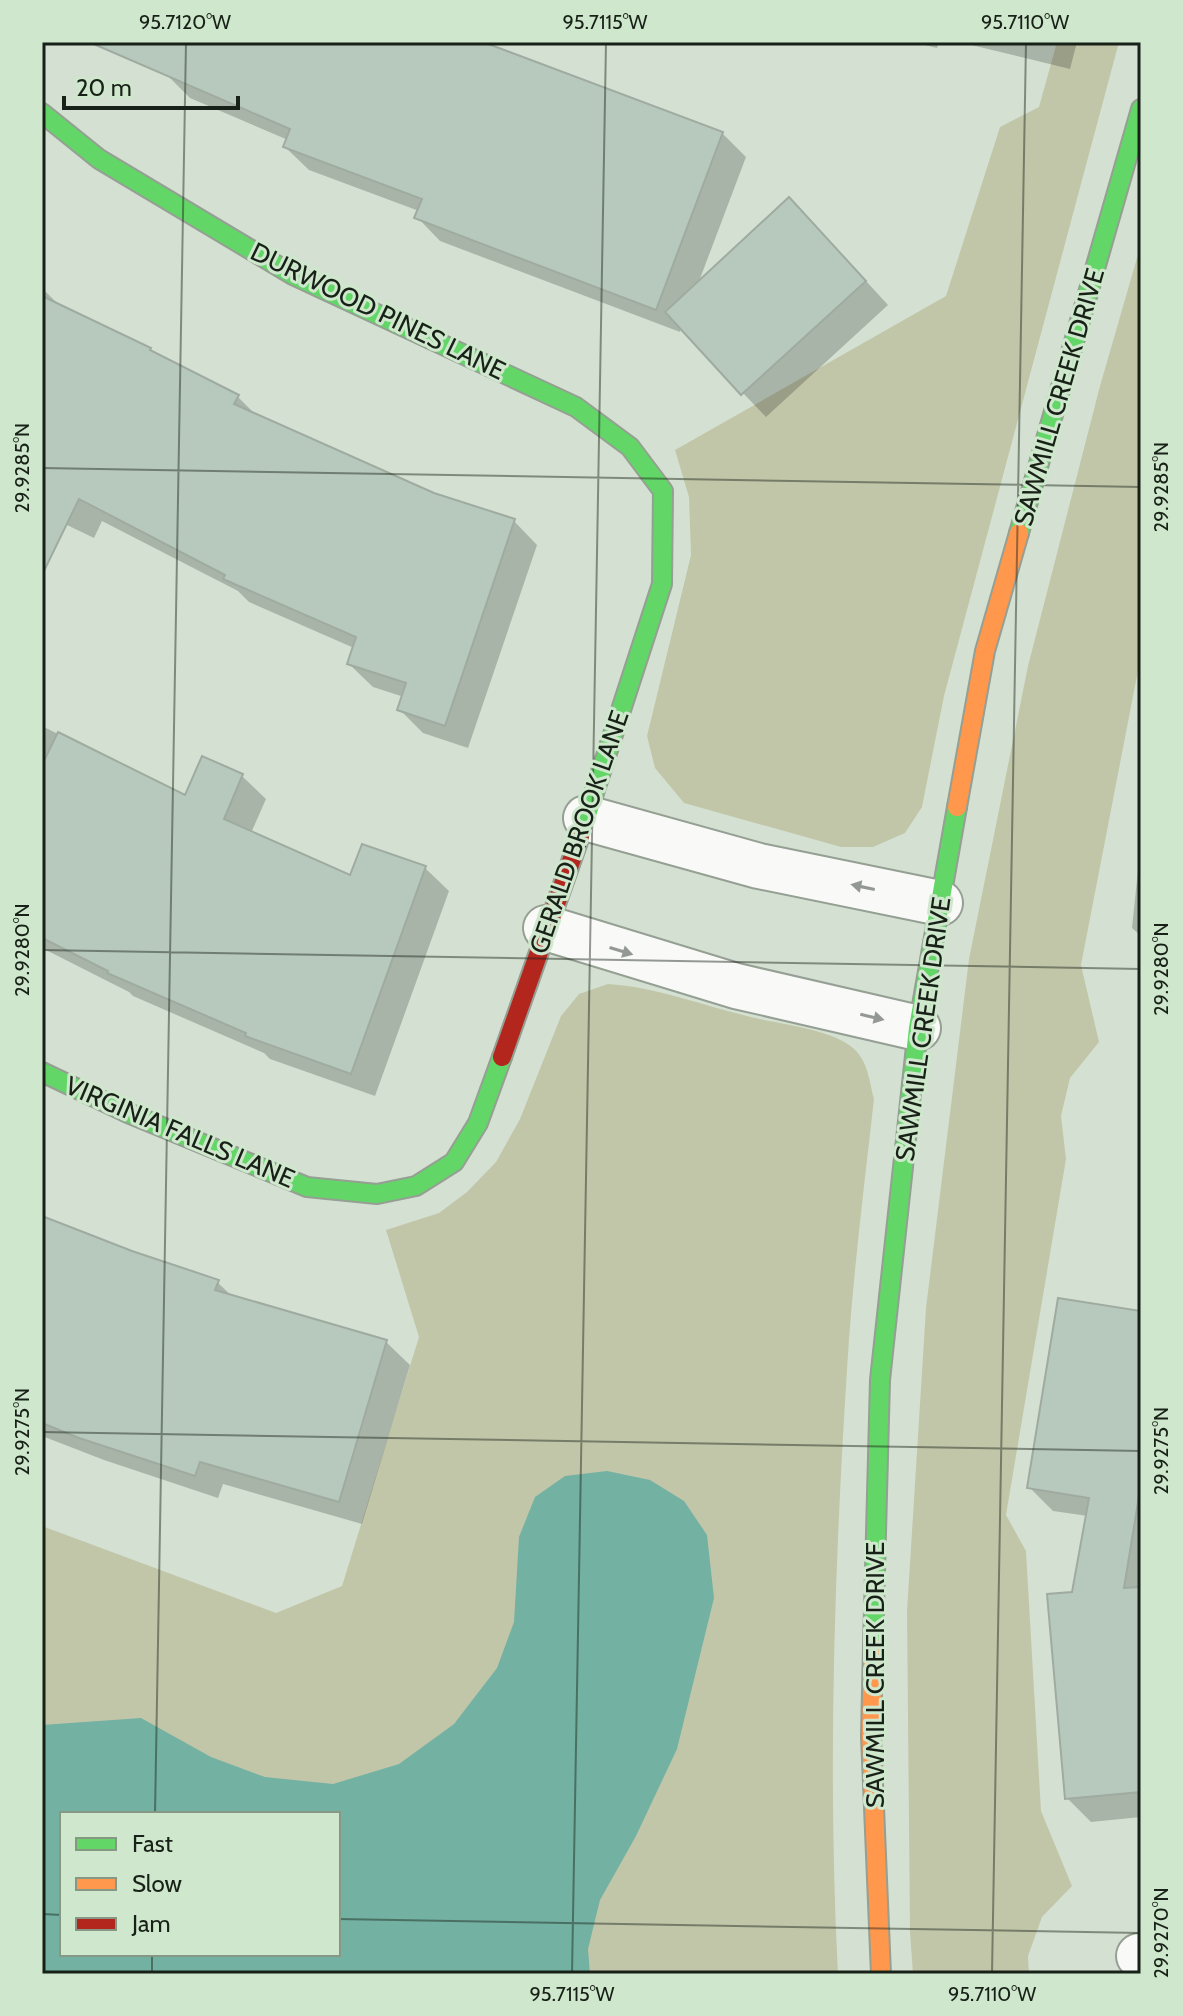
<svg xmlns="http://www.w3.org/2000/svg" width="1183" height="2016" viewBox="0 0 1183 2016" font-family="Cabin,sans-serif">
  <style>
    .green { fill: #c2c6a9; fill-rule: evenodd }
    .water { fill: #73b1a3; fill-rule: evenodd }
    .shadow { fill: #0003 }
    .building { fill: #b7c9bd; stroke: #9faba0; stroke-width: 2 }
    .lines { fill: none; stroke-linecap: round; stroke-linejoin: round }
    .street-casing { stroke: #959f93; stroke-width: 48 }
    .fast-casing { stroke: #959f93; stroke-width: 22 }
    .slow-casing { stroke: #959f93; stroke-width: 22 }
    .jam-casing { stroke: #959f93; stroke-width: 22 }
    .street { stroke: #f9faf8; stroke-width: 44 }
    .fast { stroke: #63d668; stroke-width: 18 }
    .slow { stroke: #ff974d; stroke-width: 18 }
    .jam { stroke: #b3261e; stroke-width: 18 }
    .oneway { fill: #949893 }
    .ticks { fill: none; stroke: #182117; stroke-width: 2; stroke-opacity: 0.45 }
    .labels { text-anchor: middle; stroke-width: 6; stroke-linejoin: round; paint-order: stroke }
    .street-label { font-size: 26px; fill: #182117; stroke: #cfe7cc }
    .neatline { fill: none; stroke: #182117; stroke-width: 3 }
    .ticks-label { font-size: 20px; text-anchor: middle; fill: #182117 }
  </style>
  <rect width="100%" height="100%" fill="#d4e1d2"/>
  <path class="green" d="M1057,42H1119L944,696L922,807L905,833L873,847H841L684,803L655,768L647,736L691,555L689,497L675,450L946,296L1000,127L1039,107Z
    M1141,244V655L1081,965L1099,1042L1070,1078L1061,1116L1066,1159L1006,1515L1026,1551L1041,1811L1072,1886L1042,1917L1028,1956L1029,1974H913L910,1932L907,1611L926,1308L969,959L1028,666L1100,386Z
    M608,984C656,987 701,1005 747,1016C777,1024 830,1028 853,1048C868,1061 869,1080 874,1099C865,1179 855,1259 849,1339C835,1550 827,1763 838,1974H42V1526L276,1613L342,1586L419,1337L386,1230L439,1213L467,1192L496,1162L520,1119L561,1016L579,994ZM62,1814H338V1954H62Z"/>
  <path class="water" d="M607,1471L650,1480L684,1501L707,1535L714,1598L677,1749L636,1836L600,1900L588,1949L590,1974H42V1725L141,1718L211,1757L265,1777L333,1784L399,1764L454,1724L497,1668L514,1622L519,1537L535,1497L565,1476ZM62,1814H338V1954H62Z"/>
  <path class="shadow" d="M145,42H481L722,133L746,157L698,284L813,223L888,305L766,417L681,328L680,332L440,241L417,217L419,211L309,170L285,147L288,140L190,98L166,74Z
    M913,42H939L937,48Z
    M959,42H1077L1070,69Z
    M42,288L62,308L238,397L258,417L434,494L514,521L537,545L468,748L423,733L400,710L404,697L373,687L349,664L354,648L249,602L238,591L102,521L94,538L42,513Z
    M42,724L46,728L186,798L242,776L266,799L251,833L351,878L363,846L425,868L449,891L375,1096L270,1059L264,1053L133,996L129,992L42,948Z
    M1141,841V936L1132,928Z
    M42,1217L131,1253L217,1282L233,1297L386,1342L410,1365L362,1524L223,1484L218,1498L104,1460L42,1436Z
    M1141,1313V1817L1091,1822L1067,1798L1074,1594L1088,1516L1053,1511L1029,1487Z"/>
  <path class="building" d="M89,42H483L723,132L656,310L414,218L422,199L283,147L290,129Z
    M789,197L866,281L741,395L665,312Z
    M42,296L151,348L150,350L239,395L234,404L434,493L515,519L445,726L397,710L406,683L347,664L356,637L223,579L225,575L79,499L42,575Z
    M58,732L185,795L202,756L243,774L224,819L350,875L362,844L426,866L351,1074L245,1036L246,1033L107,973L108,971L42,938V765Z
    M42,1216L132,1251L219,1280L215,1290L387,1340L339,1502L200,1462L195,1476L79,1438L42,1423Z
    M1058,1298L1141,1311V1484L1124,1588L1141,1587V1792L1065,1799L1047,1594L1072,1592L1089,1498L1027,1488Z"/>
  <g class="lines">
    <defs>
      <path id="street" d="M586,818L759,866L940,903
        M546,928L736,986L918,1028
        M1139,1956H1141"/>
      <path id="fast" d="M42,113L99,159L293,275L576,407L630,447L663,491L662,584L580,836
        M1019,533L1141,109
        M42,1072L128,1113L307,1187L377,1194L416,1186L454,1162L478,1123L502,1057
        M873,1647L880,1380L918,1028L957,807"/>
      <path id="slow" d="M957,807L985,651L1019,533
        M873,1647L871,1736L881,1974"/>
      <path id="jam" d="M502,1057L580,836"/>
    </defs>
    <use href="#street" class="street-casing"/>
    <use href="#fast" class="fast-casing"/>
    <use href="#slow" class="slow-casing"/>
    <use href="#jam" class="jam-casing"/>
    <use href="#street" class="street"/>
    <use href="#fast" class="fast"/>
    <use href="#slow" class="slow"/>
    <use href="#jam" class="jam"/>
  </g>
  <defs><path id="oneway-solid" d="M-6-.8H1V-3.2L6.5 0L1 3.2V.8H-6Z" transform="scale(2)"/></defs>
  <g class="oneway">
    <use href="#oneway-solid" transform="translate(863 887) rotate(-168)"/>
    <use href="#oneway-solid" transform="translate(621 951) rotate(17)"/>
    <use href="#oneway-solid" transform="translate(872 1017) rotate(13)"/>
  </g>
  <path class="ticks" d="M42,468L1141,487M42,950L1141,969M42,1432L1141,1451M155,1814L186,42M42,1914L62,1915M338,1919L1141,1933M152,1974V1954M572,1974L606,42M992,1974L1026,42"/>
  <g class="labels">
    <g class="street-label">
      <text transform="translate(378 311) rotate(26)" y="9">DURWOOD PINES LANE</text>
      <text transform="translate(1059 397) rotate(-74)" y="9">SAWMILL CREEK DRIVE</text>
      <text transform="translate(579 832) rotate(-71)" y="9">GERALD BROOK LANE</text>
      <text transform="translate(923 1029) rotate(-82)" y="9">SAWMILL CREEK DRIVE</text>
      <text transform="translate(180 1132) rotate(23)" y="9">VIRGINIA FALLS LANE</text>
      <text transform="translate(875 1675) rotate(-90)" y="9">SAWMILL CREEK DRIVE</text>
    </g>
  </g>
  <rect width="1183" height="2016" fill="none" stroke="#cfe7cc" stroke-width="88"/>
  <rect x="60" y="1812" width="280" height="144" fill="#cfe7cc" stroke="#869884" stroke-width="2"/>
  <rect x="76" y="1838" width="40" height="12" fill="#63d668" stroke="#869884" stroke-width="2"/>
  <text x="132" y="1852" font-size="24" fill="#182117">Fast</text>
  <rect x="76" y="1878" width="40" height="12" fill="#ff974d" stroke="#869884" stroke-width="2"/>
  <text x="132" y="1892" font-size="24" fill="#182117">Slow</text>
  <rect x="76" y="1918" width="40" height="12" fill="#b3261e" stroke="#869884" stroke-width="2"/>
  <text x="132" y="1932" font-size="24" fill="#182117">Jam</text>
  <path d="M64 96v12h174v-12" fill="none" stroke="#182117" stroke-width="4"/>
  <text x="76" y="96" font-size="24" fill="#182117" stroke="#cfe7cc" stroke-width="6" paint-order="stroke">20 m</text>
  <rect x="44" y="44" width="1095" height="1928" class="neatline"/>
  <g class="ticks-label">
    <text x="185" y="29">95.7120°W</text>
    <text x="605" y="29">95.7115°W</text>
    <text x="1025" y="29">95.7110°W</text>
    <text transform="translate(22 468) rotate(-90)" y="7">29.9285°N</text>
    <text transform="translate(1161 487) rotate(-90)" y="7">29.9285°N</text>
    <text transform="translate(22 950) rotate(-90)" y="7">29.9280°N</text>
    <text transform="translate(1161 969) rotate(-90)" y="7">29.9280°N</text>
    <text transform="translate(22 1432) rotate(-90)" y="7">29.9275°N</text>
    <text transform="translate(1161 1451) rotate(-90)" y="7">29.9275°N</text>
    <text transform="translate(1161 1933) rotate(-90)" y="7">29.9270°N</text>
    <text x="572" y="2001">95.7115°W</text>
    <text x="992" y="2001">95.7110°W</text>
  </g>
</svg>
